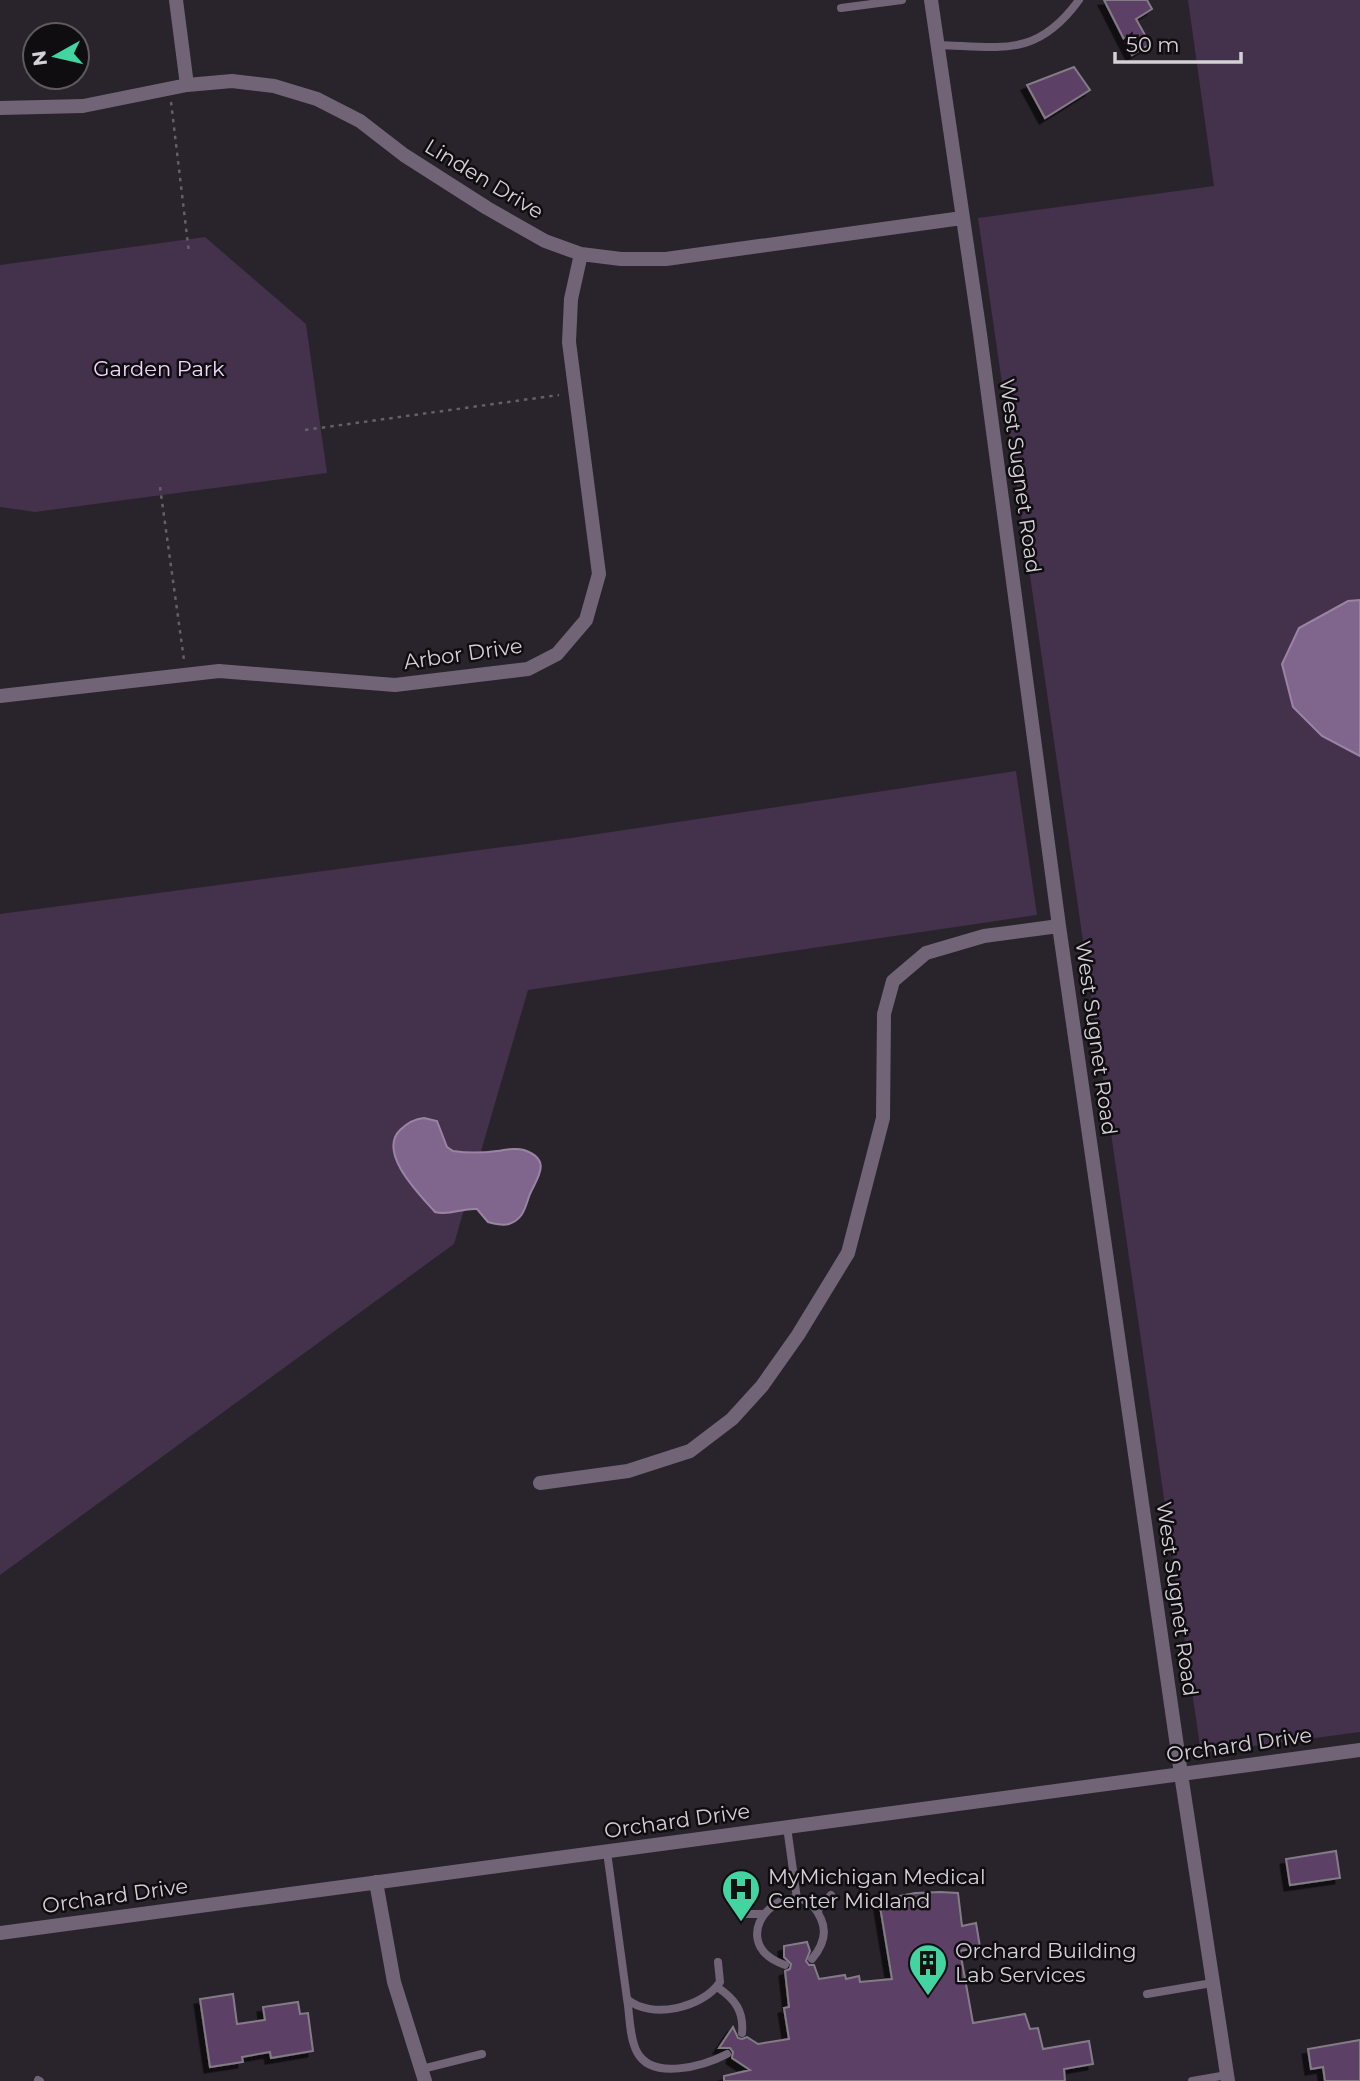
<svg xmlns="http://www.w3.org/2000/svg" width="1360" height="2081" viewBox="0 0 1360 2081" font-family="Montserrat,sans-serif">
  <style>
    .green { fill: #44314c }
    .water { fill: #80658d; stroke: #9985a3; stroke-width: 2 }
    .building { fill: #5b4166; stroke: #837c87; stroke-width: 2; filter: url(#shadow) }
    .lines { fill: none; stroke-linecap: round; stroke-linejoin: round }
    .path { stroke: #656067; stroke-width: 2.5; stroke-dasharray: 3.5 5; stroke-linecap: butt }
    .service { stroke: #706476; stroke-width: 8 }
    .minor { stroke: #706476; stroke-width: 14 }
    .labels { text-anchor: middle; stroke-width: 5; stroke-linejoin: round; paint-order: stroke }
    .street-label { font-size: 21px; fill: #d4d1d6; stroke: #100d11 }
    .park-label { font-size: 21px; fill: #f1d7fd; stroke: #100d11 }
    .poi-label { font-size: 21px; fill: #d4d1d6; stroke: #100d11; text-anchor: start }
  </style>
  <defs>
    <filter id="shadow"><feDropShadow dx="-5.5" dy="5.5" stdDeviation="0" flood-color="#0009"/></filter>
  </defs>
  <rect width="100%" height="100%" fill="#29232b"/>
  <path class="green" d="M1188,0H1360V1732L1201,1753L978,218L1214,186Z
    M205,237L306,324L327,473L35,512L0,507V265Z
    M1016,771L1037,915L528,990L454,1244L0,1575V914L571,838Z"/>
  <path class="water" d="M1360,600V756L1322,736L1293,707L1282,664L1299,628L1348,601Z
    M424,1118L437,1121L447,1147L453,1151C467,1153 482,1153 497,1151C506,1150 514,1147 524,1150C553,1160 537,1178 530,1194C525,1207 524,1219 509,1224C502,1226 495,1224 488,1222L477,1209C462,1208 449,1216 435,1212C420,1195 377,1153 400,1130C407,1123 414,1119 424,1118Z"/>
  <path class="building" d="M1104,0H1147L1152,9L1136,19L1150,44L1132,55Z
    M1074,67L1090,90L1045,118L1027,85Z
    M1336,1851L1340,1878L1290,1885L1286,1859Z
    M940,1892L958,1893L962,1926L976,1923L980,1947L960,1951L973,2023L1025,2014L1030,2029L1038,2028L1043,2049L1089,2041L1093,2064L1064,2069L1065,2081H724V2076L750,2070L732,2058L733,2052L730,2048H719L733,2027L738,2038L742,2039L747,2037L758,2044L789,2039L784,2008L789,2007L785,1971L790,1969L791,1964L784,1957V1946L807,1942L810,1951L806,1961L809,1965H814L819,1979L845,1975L846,1979L859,1976L860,1982L892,1979L879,1900L915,1893Z
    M233,1994L237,2024L265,2020L263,2007L298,2002L300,2014L308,2013L313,2051L271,2058L270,2052L242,2057L243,2062L210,2067L200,1999Z
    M1360,2040V2081H1325L1323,2067L1311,2069L1308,2049Z"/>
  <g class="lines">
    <path class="path" d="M171,102L189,253
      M305,430L559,395
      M160,487L184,660"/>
    <path class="service" d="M841,8L902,0
      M938,45C1002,47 1037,58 1079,0
      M787,1827L797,1899
      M607,1852L627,1999C651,2020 703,2008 720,1982L718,1962
      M817,1911L831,1895
      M743,1914H763
      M785,1965C715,1940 796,1861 821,1919C828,1934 822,1947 812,1959
      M717,1987C735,1999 744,2011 742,2033
      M1147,1994L1212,1983
      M627,1999C630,2015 629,2037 637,2052C652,2081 704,2066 727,2054
      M422,2069L482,2054
      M38,2080L40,2081
      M1192,2081L1227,2075"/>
    <path class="minor" d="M176,0L187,85
      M931,0L980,334L1059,926L1181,1774L1228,2081
      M0,108L83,106L187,85L232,81L274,86L317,99L360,121L404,155L487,208L545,241L581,254L621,259H666L962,218
      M0,696L219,671L395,685L528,669L557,654L586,620L599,574L569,342L571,299L581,254
      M540,1483L628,1471L690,1451L732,1419L762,1386L798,1335L848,1253L883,1118L884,1014L893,981L926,953L984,936L1059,926
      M376,1882L394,1982L425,2081
      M0,1933L1360,1750"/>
  </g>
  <defs>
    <symbol id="hospital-pin" viewBox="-11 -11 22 30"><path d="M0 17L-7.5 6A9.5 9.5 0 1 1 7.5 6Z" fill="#42d4a1" stroke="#100d11"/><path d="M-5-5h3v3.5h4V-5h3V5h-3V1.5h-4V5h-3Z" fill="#111"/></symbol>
    <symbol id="building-pin" viewBox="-11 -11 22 30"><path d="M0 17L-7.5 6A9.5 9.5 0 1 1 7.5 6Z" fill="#42d4a1" stroke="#100d11"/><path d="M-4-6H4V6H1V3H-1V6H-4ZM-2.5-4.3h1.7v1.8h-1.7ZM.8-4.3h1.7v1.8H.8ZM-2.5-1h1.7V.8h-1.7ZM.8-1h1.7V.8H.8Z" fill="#111"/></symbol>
  </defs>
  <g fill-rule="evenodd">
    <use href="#hospital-pin" x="719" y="1867" width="44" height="60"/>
    <use href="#building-pin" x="906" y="1941" width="44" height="60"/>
  </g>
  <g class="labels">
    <g class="street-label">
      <text transform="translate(484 179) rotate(31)" y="7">Linden Drive</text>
      <text transform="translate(1020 476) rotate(82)" y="7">West Sugnet Road</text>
      <text transform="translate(463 654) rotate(-8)" y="7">Arbor Drive</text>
      <text transform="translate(1096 1038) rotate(82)" y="7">West Sugnet Road</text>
      <text transform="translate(1177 1599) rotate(82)" y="7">West Sugnet Road</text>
      <text transform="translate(1239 1745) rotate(-8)" y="7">Orchard Drive</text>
      <text transform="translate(677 1821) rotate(-8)" y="7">Orchard Drive</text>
      <text transform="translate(115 1896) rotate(-8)" y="7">Orchard Drive</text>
    </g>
    <g class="park-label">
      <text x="159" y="376">Garden Park</text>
    </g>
    <g class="poi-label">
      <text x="768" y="1884">MyMichigan Medical<tspan x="768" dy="24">Center Midland</tspan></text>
      <text x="955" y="1958">Orchard Building<tspan x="955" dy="24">Lab Services</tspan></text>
    </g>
  </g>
  <g transform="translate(56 56) rotate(262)"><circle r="33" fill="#100d11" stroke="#5e5b60" stroke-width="2"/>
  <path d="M0-5L12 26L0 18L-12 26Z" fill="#42d4a1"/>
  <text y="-10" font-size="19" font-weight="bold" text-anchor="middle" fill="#d4d1d6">N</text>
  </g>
  <path d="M1115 52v10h126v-10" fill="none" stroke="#d4d1d6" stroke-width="3.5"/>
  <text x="1126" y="52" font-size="21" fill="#d4d1d6" stroke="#100d11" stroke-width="5" paint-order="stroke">50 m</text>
</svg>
